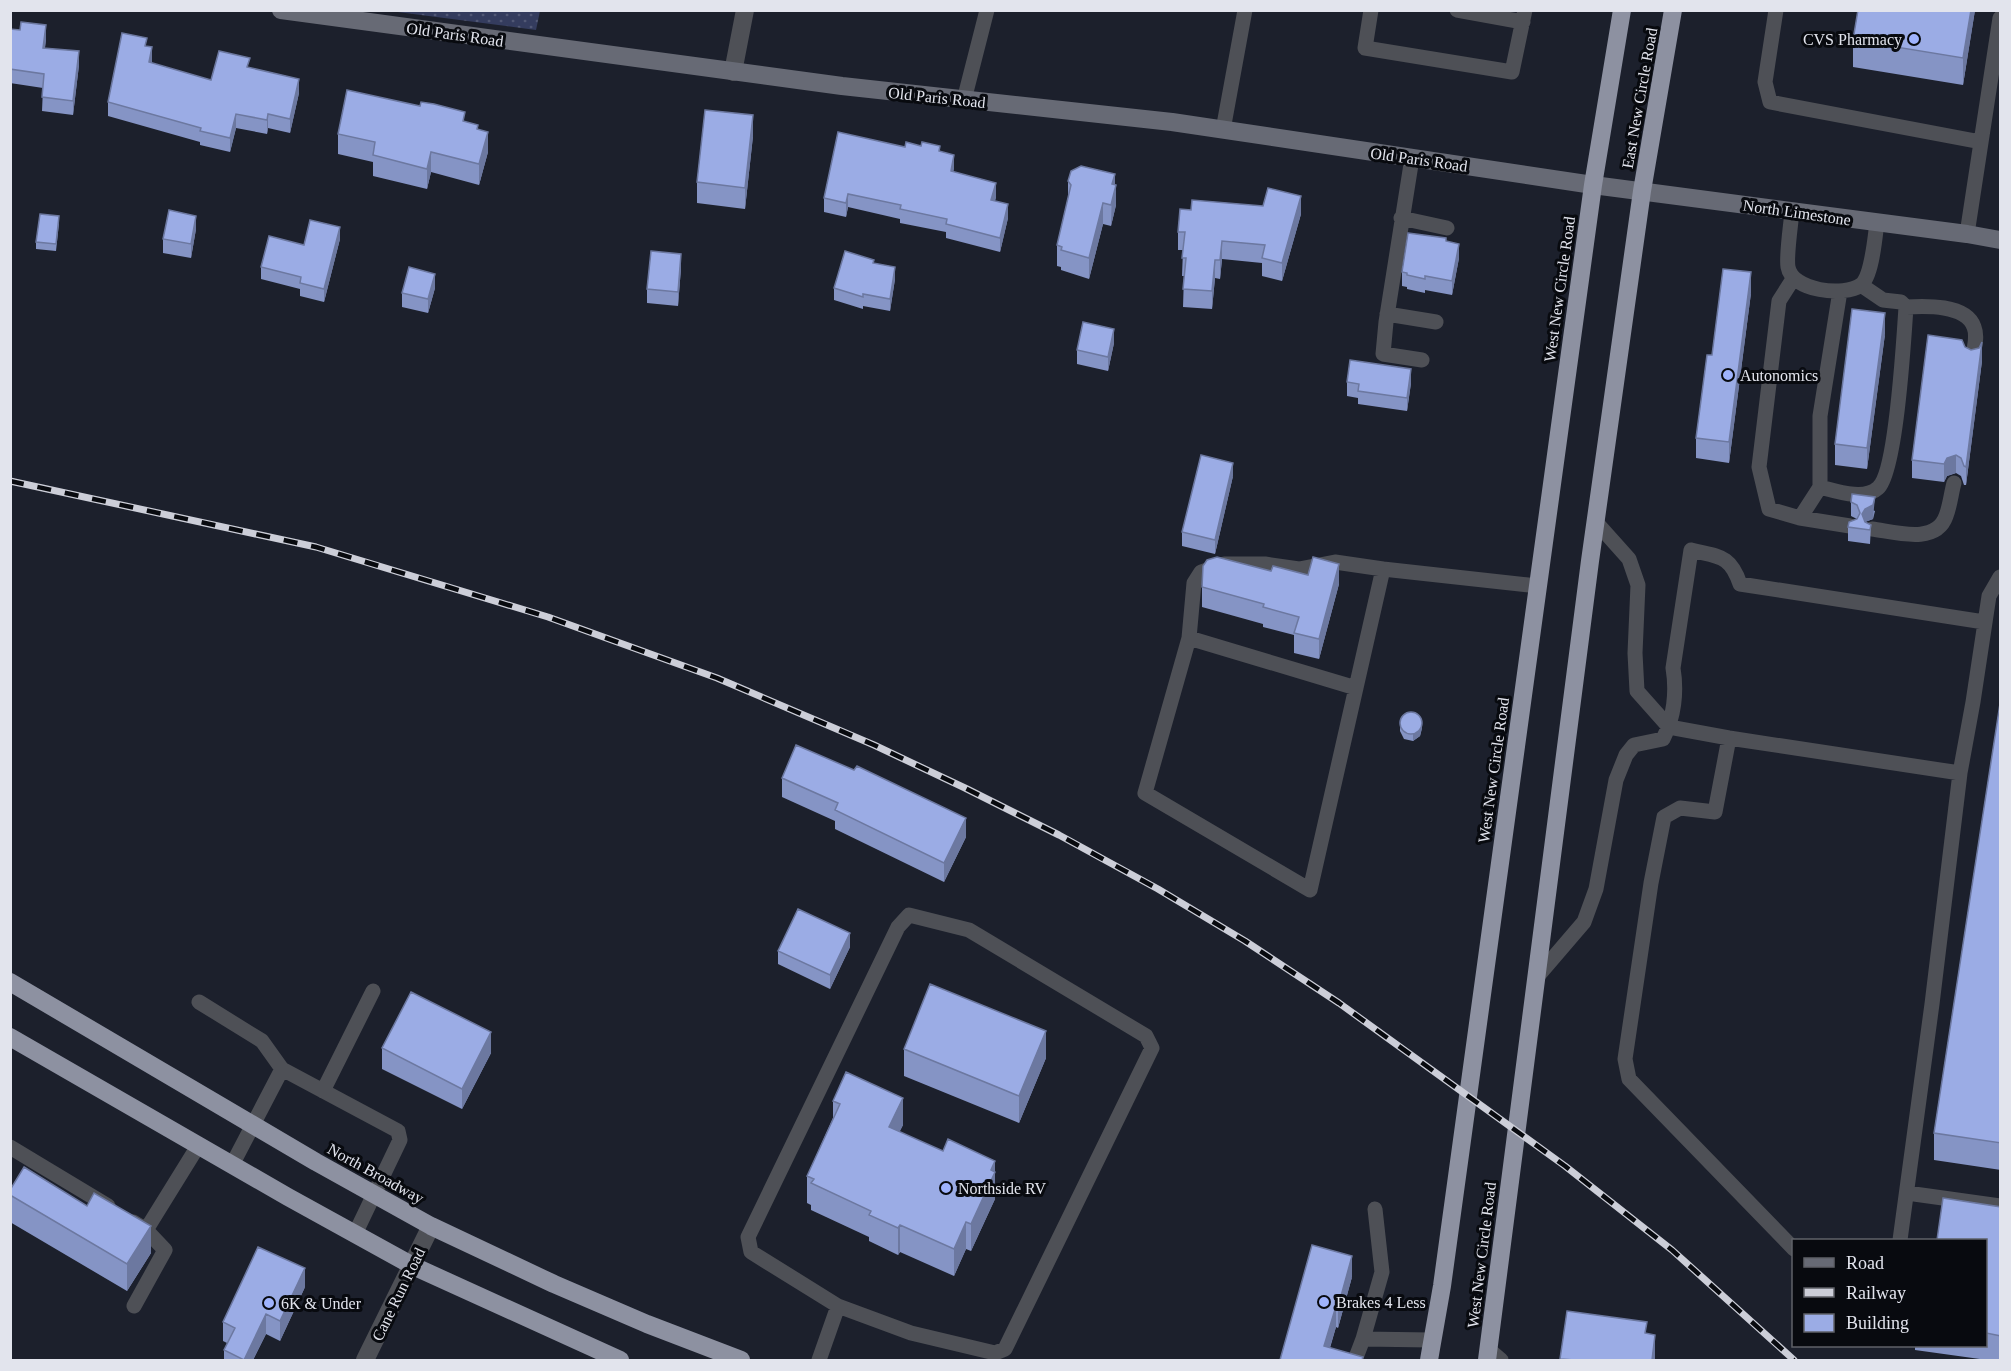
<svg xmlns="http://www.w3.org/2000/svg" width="2011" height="1371" viewBox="0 0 2011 1371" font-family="Georgia,serif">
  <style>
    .green { fill: url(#green-dots) }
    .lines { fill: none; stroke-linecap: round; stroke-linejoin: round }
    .lane { stroke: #4e5056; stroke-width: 15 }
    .street { stroke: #4e5056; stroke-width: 18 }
    .secondary { stroke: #676a75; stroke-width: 18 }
    .highway { stroke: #8d91a1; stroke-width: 18 }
    .rail-casing { stroke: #ccced8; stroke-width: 7 }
    .rail { stroke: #080a0f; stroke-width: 4.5; stroke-dasharray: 14; stroke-linecap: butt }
    .wall { fill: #8594c5 }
    .shaded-wall { fill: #6c78a0 }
    .building { fill: #9bace5; stroke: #6c78a0; stroke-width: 1.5 }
    .poi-dot { fill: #9fb3fd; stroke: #080a0f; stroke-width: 2 }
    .labels { text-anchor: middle; stroke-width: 6; stroke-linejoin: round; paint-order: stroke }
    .street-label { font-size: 16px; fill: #e2e4ed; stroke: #080a0f }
    .poi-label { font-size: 16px; fill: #e2e4ed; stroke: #080a0f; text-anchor: start }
  </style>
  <defs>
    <pattern id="green-dots" width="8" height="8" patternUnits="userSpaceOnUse" patternTransform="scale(1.5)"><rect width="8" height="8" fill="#343c5e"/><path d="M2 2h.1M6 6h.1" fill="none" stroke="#515875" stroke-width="1.8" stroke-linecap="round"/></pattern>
  </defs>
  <rect width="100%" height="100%" fill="#1c202c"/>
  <path class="green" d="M390,11H540L536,30Z"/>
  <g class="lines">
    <path class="lane" d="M1371,10L1365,48L1512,72L1525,10
      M1457,10L1523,22
      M1776,10L1765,82L1770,102L1981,142
      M964,100L987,10
      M1223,130L1245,10
      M1412,158L1386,322L1383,354L1422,360
      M1792,211C1791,224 1786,256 1788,267C1792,291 1844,297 1861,285C1872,276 1875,237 1877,222
      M1401,218L1447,228
      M1967,234L2000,18
      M1793,279L1779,301L1759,467L1769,509L1800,518L1820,487C1836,491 1864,501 1878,488C1896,473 1904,337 1906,307L1901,302L1883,300L1861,285
      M1906,307C1925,306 1966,304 1974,327C1978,337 1974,349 1972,359
      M1387,314L1436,322
      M1820,487V416L1840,291
      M1800,518L1850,526
      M1595,521L1629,559L1638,585L1635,653L1637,691L1669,727L1729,738L1960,773L1973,702L1989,596L2000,577
      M1872,529C1895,532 1936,545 1946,516C1950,506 1951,494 1954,483
      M1189,638L1194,583L1201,572L1224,564H1265L1299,569L1335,562L1383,569
      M1356,688L1189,638L1145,793L1310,890L1383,569L1538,586
      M1729,738L1715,812L1680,808L1664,817L1651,883L1625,1059L1629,1079L1794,1249
      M909,915L969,930L1146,1036L1152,1048L1005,1349L995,1353L911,1333L838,1306L751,1252L748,1237L898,927Z
      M1536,978L1584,922L1596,889L1616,780L1626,755L1634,745L1663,739C1674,718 1677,692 1673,668L1691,550C1718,557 1730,554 1740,584L1984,622
      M199,1002L262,1041L282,1069L398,1131L400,1140L355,1234
      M323,1091L373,991
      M10,1147L108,1206
      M232,1165L282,1069
      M1907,1193L2000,1206
      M133,1222L146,1230L198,1146
      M1900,1240L1932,1004L1960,773
      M134,1306L165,1250L146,1230
      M1363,1339L1382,1272L1375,1209
      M1488,1349L1501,1360
      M819,1360L838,1306
      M1355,1360L1363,1339L1431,1340"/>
    <path class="street" d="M733,72L745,10
      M365,1360L431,1226"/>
    <path class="secondary" d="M281,10L842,86L1172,122L1593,185L1967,234L2000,240"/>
    <path class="highway" d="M10,982L316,1162L431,1226L554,1284L647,1324L741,1360
      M10,1037L288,1197L413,1266L620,1360
      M1429,1360L1442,1286L1593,185L1622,10
      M1487,1360L1590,561L1642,191L1673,10"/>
    <defs>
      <path id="rail" d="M10,481L316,547L548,617L717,678L874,745L965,788L1059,835L1158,889L1245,941L1339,1003L1565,1166L1672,1250L1794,1360"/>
    </defs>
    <use href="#rail" class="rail-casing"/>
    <use href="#rail" class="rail"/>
  </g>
  <path class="wall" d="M1975,10L1963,85L1853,67V40Z
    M10,29L46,39L45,48L79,65L73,115L42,111L43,88L10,83Z
    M147,46L152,61V63L211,80L250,68L299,93L290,133L268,128L267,134L236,128L230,152L200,145V142L108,116V102Z
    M465,122L478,129L488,152L479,185L431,172L427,189L373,176V162L338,154V134Z
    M753,136L745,209L697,203V182Z
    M905,147L940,152L954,168L953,172L996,197L995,201L1008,218L1000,252L946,238V232L900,223V219L848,207L846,217L824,212V198Z
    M1068,181L1115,184L1116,205L1111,226L1103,224L1089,279L1061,270V267L1057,266V245L1068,198Z
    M1301,214L1282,281L1262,276V263L1222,259L1220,279L1215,278L1212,309L1183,307L1184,276H1182L1183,250H1178V232Z
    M59,223L56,251L36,249V242Z
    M196,229L191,258L163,253V239Z
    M340,239L324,302L300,296V289L261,279V267L304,245Z
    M1446,241L1459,258L1452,295L1425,290V293L1407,289V287L1402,286V272Z
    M874,263L895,279L890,311L863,306V309L834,300V288Z
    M681,268L678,306L647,303V289Z
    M435,288L428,313L402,307V293Z
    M1751,293L1729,463L1696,458V438L1712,355Z
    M1885,334L1867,469L1835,465V444Z
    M1114,343L1108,371L1077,364V350Z
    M1965,347L1982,361L1966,485H1964L1961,476L1956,473L1947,476L1944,482L1912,478V460Z
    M1347,382L1411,383L1407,411L1358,404V398L1347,396Z
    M1233,476L1215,554L1182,546V532Z
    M1851,502L1875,511L1873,519L1865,522L1871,525L1870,544L1848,541V527L1857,519L1851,516Z
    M1271,571L1339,584L1319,659L1294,653V635L1263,627V624L1202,607V587Z
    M2001,697V1170L1934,1160V1133Z
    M1400,724L1422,728L1420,736L1413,741L1404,739L1400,731Z
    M782,778L966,837L944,882L835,829V821L782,797Z
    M850,947L830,989L778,964V951Z
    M382,1048L491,1053L462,1109L382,1069Z
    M904,1049L1046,1058L1019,1123L904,1076Z
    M833,1101L903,1125L899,1132L943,1151L995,1161V1199L971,1251L966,1249L954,1276L900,1252L898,1255L869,1241V1237L811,1210V1205L807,1203V1176L833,1118Z
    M10,1190L87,1206L151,1253L127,1291L10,1222Z
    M2001,1207V1360H1987L1915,1350V1346H1986V1240Z
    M1352,1277L1338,1328L1336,1327L1330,1348L1363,1360H1280Z
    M305,1287L280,1341L266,1334L253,1360H224V1350L227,1343L223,1341V1322Z"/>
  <path class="shaded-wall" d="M1971,10H1975L1963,85V58Z
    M46,25V39L43,62V48Z
    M152,47V61L149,76V62Z
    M79,51V65L73,115V101Z
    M299,79V93L290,133V119Z
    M236,114V128L230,152V138Z
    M268,114V128L267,134V120Z
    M753,115V136L745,209V188Z
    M488,132V152L479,185V164Z
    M431,152V172L427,189V169Z
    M954,155V168L951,185V171Z
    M1115,174V191L1116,185V205L1111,226L1112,184Z
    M996,183V197L991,214V200Z
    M848,194V207L846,217V203Z
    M1301,196V214L1282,281V263Z
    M1103,203V224L1089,279V258Z
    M1008,204V218L1000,252V238Z
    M196,216V229L191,258V244Z
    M340,227V239L324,302V289Z
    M1222,241V259L1220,279V260Z
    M1459,244V258L1452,295V281Z
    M681,254V268L678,306V292Z
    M1215,260V278L1212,309V291Z
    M895,267V279L890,311V299Z
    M1751,272V293L1729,463V442Z
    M435,274V288L428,313V299Z
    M1885,313V334L1867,469V448Z
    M1114,329V343L1108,371V357Z
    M1982,342V361L1966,485V467Z
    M1411,369V383L1407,411V398Z
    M1956,455V473L1947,476L1944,482V464L1947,458Z
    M1233,463V476L1215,554V540Z
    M1875,497L1873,519L1865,522L1862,514L1865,509Z
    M1339,564V584L1319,659V639Z
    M1422,721V728L1420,736L1413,741V734Z
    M966,818V837L944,882V863Z
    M850,933V947L830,989V975Z
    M1046,1031V1058L1019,1123V1096Z
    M491,1032V1053L462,1109V1089Z
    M903,1098V1125L889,1154V1127Z
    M995,1161V1199L971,1251V1224Z
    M966,1222V1249L954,1276V1249Z
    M900,1225V1252L898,1255V1228Z
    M151,1226V1253L127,1291V1264Z
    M1352,1256V1277L1338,1328V1307Z
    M305,1268V1287L280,1341V1321Z
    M1336,1306V1327L1326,1360L1324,1346Z
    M266,1314V1334L253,1360H244Z
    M1655,1335V1360H1652Z"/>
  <path class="building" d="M1858,10H1971L1963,58L1853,40Z
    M21,22L46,25L43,48L79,51L73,101L42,97L44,74L10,69V29L20,30Z
    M122,33L147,38L145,46L152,47L149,62L211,80L219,51L250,58L247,67L299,79L290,119L268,114L267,120L236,114L230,138L200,131L201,128L108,102Z
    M347,90L420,106L421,102L434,104L465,112L463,121L478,125L477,129L488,132L479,164L431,152L427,169L373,155L375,142L338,134Z
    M705,110L753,115L745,188L697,182Z
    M838,132L905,147L906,142L921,146L922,142L940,146L939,151L954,155L951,171L996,183L991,200L1008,204L1000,238L946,224L947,219L900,209L901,205L848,194L846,203L824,198Z
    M1081,166L1115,174L1112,184L1116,185L1111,205L1103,203L1089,258L1061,250L1062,247L1057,245L1071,185L1068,181L1071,171Z
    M1268,188L1301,196L1282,263L1262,258L1265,245L1222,241L1220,260H1215L1212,291L1183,289L1186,258H1182L1185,232H1178L1180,209L1191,210L1192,200L1263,206Z
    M169,210L196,216L191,244L163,239Z
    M40,214L59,216L56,244L36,242Z
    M310,220L340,227L324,289L300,283L301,277L261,267L269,236L304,245Z
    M1408,233L1446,238V241L1459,244L1452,281L1425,276V279L1407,275V273L1402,272Z
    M651,251L681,254L678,292L647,289Z
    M845,251L874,260L873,263L895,267L890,299L863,294V297L834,288Z
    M409,267L435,274L428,299L402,293Z
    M1723,269L1751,272L1729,442L1696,438L1707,355H1712Z
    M1852,309L1885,313L1867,448L1835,444Z
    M1083,322L1114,329L1108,357L1077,350Z
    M1928,335L1962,340L1965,347L1971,350L1979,348L1982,342L1966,467L1964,466L1961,458L1956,455L1947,458L1944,464L1912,460Z
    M1350,360L1411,369L1407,398L1358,391L1359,384L1347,382Z
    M1201,455L1233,463L1215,540L1182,532Z
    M1852,494L1875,497L1873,505L1865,509L1862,514L1865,522L1871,525L1870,530L1848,527L1849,522L1857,519L1860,513L1857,505L1851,502Z
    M1217,557L1271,571L1273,566L1308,575L1313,557L1339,564L1319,639L1294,633L1299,617L1263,607L1264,604L1202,587L1203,566L1207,560Z
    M2001,697V1143L1934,1133Z
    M1400 723a11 11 0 1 1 22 0a11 11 0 1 1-22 0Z
    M796,745L854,770L857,766L966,818L944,863L835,810L838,803L782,778Z
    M798,909L850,933L830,975L778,951Z
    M930,984L1046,1031L1019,1096L904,1049Z
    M411,992L491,1032L462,1089L382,1048Z
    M846,1072L903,1098L889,1127L943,1151L948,1139L995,1161L991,1170L995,1172L971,1224L966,1222L954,1249L900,1225L898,1228L869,1215L871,1211L811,1183L814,1179L807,1176L840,1104L833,1101Z
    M24,1167L87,1206L94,1193L151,1226L127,1264L10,1195V1190Z
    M1943,1198L2001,1207V1336L1986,1333V1240H1937Z
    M1312,1245L1352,1256L1338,1307L1336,1306L1324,1346L1363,1357L1362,1360H1280Z
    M258,1247L305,1268L280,1321L266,1314L244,1360L224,1350L235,1328L223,1322Z
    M1567,1311L1647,1322L1645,1333L1655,1335L1652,1360H1575L1560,1359Z"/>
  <g class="poi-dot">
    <circle cx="1914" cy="39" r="6"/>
    <circle cx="1728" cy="375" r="6"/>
    <circle cx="946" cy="1188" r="6"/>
    <circle cx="1324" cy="1302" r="6"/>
    <circle cx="269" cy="1303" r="6"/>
  </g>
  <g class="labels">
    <g class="street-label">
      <text transform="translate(455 34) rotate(8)" y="6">Old Paris Road</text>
      <text transform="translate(937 97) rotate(6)" y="6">Old Paris Road</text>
      <text transform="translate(1639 98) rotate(-80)" y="6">East New Circle Road</text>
      <text transform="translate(1419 159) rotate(8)" y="6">Old Paris Road</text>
      <text transform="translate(1797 212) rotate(8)" y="6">North Limestone</text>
      <text transform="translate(1559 289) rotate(-82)" y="6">West New Circle Road</text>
      <text transform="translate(1493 770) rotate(-82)" y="6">West New Circle Road</text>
      <text transform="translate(376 1173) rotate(29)" y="6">North Broadway</text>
      <text transform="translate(1481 1255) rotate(-83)" y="6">West New Circle Road</text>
      <text transform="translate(398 1294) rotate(-64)" y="6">Cane Run Road</text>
    </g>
    <g class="poi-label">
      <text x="1902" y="45" text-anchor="end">CVS Pharmacy</text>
      <text x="1740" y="381">Autonomics</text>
      <text x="958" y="1194">Northside RV</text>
      <text x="1336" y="1308">Brakes 4 Less</text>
      <text x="281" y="1309">6K &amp; Under</text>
    </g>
  </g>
  <rect width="2011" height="1371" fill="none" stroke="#e2e4ed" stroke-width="24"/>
  <rect x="1792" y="1239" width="195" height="108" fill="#080a0f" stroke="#5f6168" stroke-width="1.5"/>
  <rect x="1804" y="1258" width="30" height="9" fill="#676a75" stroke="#5f6168" stroke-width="1.5"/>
  <text x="1846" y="1269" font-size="18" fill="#e2e4ed">Road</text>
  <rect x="1804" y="1288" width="30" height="9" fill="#ccced8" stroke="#5f6168" stroke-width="1.5"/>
  <text x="1846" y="1299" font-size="18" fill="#e2e4ed">Railway</text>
  <rect x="1804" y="1314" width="30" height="18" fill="#9bace5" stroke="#5f6168" stroke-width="1.5"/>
  <text x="1846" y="1329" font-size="18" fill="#e2e4ed">Building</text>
</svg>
